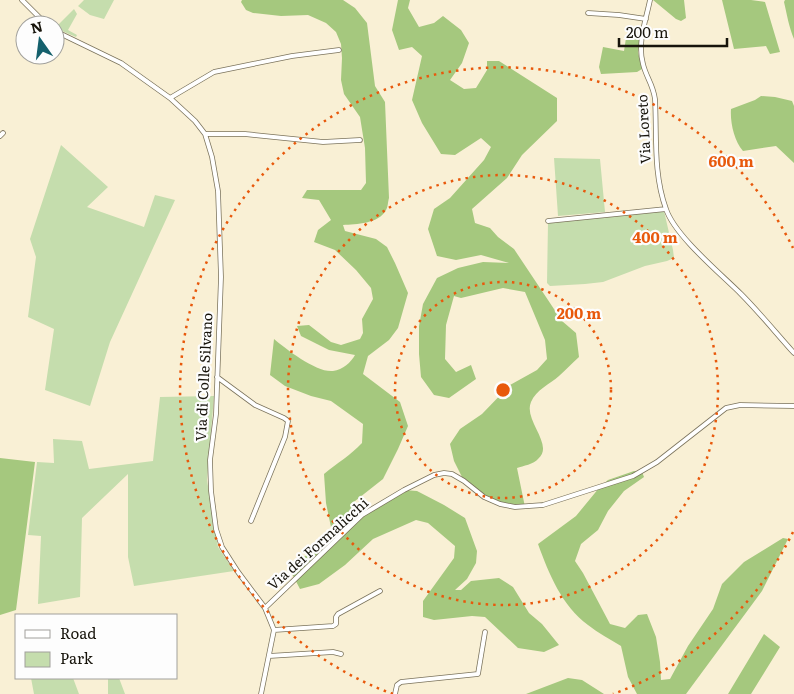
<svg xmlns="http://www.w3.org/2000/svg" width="794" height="694" viewBox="0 0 794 694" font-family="Literata,serif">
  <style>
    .green { fill: #c5ddad }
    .forest { fill: #a5c87e }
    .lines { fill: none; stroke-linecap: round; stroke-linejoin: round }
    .minor-casing { stroke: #7b735c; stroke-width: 5.5 }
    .minor { stroke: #fff; stroke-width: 4 }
    .ring { fill: none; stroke: #e8590c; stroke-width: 2.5; stroke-dasharray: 2.5 5 }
    .labels { text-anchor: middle; stroke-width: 4.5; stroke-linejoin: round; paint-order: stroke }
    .street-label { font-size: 14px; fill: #17140b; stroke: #fdfdfd }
    .centre { fill: #e8590c; stroke: #fdfdfd; stroke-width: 2.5 }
    .ring-label { font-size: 15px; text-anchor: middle; font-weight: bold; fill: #e8590c; stroke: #fdfdfd; stroke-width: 4.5; stroke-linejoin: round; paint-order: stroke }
  </style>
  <rect width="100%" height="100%" fill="#f9f0d5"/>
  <path class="green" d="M84,0H114L104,19L90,15L78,6Z
    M74,9L77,14L68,30L77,35L76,37L55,28Z
    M61,145L108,187L87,207L144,227L155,195L175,200L110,342L90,406L45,390L54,329L28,317L36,257L30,239Z
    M554,158L600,159L605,212L558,216Z
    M664,211L673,250L674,258L667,261L645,266L603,282L585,284L550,286L547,283L548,223Z
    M214,396L207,480L218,547L234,571L134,586L128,557V474L82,518L80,597L38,604L41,536L28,535L37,462L54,463L53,439L82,441L89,469L153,461L160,397Z
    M31,678H73L79,694H34Z
    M108,678H119L125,694H108Z"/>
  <path class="forest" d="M242,0H343L355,8L367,23L375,86L385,102L389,198C388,201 388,207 386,210C379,224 356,224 343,225L345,231L376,239L387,247L395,263L408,293L398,328L389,340L368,356L363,374L400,402L408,426L398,449L383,479L350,505L363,515L404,490L417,491L444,505L465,518L477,551L476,563L467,579L455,590H461L471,581L499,578L513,587L529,613L542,624L559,645L544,652L518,648L485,617L472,616L434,620L423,617V601L454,558L455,546L428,523L416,520L373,539L345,565L319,584L300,589L288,566L314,551L332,532L326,503L324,474C337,463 351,455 362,443L363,424L331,401L311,396L285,386L270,375L274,339C286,349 317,373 333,371C343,370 351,362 355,355L329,350L301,336L297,326L309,325L331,342L341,345L360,339L363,333L362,319L373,299L371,288L356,270L335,250L314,242L318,230L331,220L319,200L302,198L307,190H361L366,183L365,148L360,117L344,94L341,80L342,58L341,44L336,32L326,23L308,15L281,16L253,13L246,10L241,2Z
    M398,0H410L408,8L419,27L434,23L443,16L461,30L469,43L462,63L450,80L464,89L476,88L487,70V61H499L557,98V121L522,155L507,178L472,209L475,223L490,228L498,237L514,249L562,321L576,333L579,357C572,363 566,370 559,376C550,384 536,390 531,402C523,420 555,445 538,459C534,464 523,466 517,468L525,507L495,503L464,481L454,461L450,444L460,429L482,414L510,385L537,370L547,359L545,340L525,292L503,288L461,298L454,296L446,325L445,359L456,372L471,365L476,379L449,398L434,395L421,377L419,354V326L423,304L437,278L458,268L483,262L509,263L481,255L456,260L437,256L428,229L434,209L450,198L484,160L491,147L481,138L455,155L441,154L422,123L412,100L422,56L412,47L399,50L392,30Z
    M653,0H684L686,18L681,21L676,19Z
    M722,0H751L765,2L780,52L770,54L766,46L734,49Z
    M785,0H794V39C789,27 787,15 784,2Z
    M626,38L640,40L638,52L642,69L637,72L601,74L599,67L603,47L624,51Z
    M761,96L775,97L792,101L794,106V163L776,146L743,151C734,141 730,122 731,109L755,100Z
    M0,458L35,462L16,610L0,615Z
    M634,471L642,472L644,477L624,491L608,511L598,530L581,544L575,561L583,573L610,624L625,628L638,615L647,614L656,637L660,662L661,680L670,679L688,646L713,609L722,584L744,562L783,538L788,539L762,591L686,694H637L628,677L621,646C610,639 598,633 588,625C562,606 549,574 538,544L576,516L599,488L608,480Z
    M764,634L780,647L751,694H728Z
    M568,678L582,680L604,694H526Z"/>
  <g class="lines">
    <defs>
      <path id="minor" d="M22,0L47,25
        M650,0C646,20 637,43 643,64C646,77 653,84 655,99C657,136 653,173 666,209C675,236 720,273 741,294C759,312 776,333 794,353
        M588,13L619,15L646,19
        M55,31L121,63L170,98L195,121L205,134L212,157L218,191L221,277L216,414L210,460L211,491L216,529L222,547L238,572L265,608L274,630L261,694
        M170,98L214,72L292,56L339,50
        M205,134H245L323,142L360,140
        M0,136L3,133
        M548,221L666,209
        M217,377L255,405L284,418L288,421L285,437L251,521
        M265,608L362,515L404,490L434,475L444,473L452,474L464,481L484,497L500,504L515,507L543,505L633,476L657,462L726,408L740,405L794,406
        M274,630L333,626L336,624V617L338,614L380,591
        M269,656L333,652L341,654
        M395,694L397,685L401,682L478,674L485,632"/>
    </defs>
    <use href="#minor" class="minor-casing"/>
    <use href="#minor" class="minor"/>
  </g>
  <g class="ring">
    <circle cx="503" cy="390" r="108"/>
    <circle cx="503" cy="390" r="215"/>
    <path d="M793 532A323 323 0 0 1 613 694M393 694A323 323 0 1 1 793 248"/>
  </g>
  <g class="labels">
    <g class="street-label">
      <text transform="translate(644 129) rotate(-93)" y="5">Via Loreto</text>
      <text transform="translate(204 377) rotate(-87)" y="5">Via di Colle Silvano</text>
      <text transform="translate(318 544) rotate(-42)" y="5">Via dei Formalicchi</text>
    </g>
  </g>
  <circle cx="503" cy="390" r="8" class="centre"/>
  <g class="ring-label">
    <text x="731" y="167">600 m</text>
    <text x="655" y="243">400 m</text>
    <text x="579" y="319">200 m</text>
  </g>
  <rect x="15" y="614" width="162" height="65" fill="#fdfdfd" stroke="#a1a09c"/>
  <rect x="25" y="630" width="25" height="8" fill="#ffffff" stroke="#a1a09c"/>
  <text x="60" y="639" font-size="15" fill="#17140b">Road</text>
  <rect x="25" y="652" width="25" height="15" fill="#c5ddad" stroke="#a1a09c"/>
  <text x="60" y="664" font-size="15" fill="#17140b">Park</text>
  <g transform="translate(40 40) rotate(346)"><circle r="24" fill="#fdfdfd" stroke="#a1a09c"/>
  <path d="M0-4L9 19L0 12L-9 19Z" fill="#14606c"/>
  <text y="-8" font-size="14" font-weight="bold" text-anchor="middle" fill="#17140b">N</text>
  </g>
  <path d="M619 38v8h108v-8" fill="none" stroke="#17140b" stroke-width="2.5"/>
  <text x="626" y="38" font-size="15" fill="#17140b" stroke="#fdfdfd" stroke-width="4" paint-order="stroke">200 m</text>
</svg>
